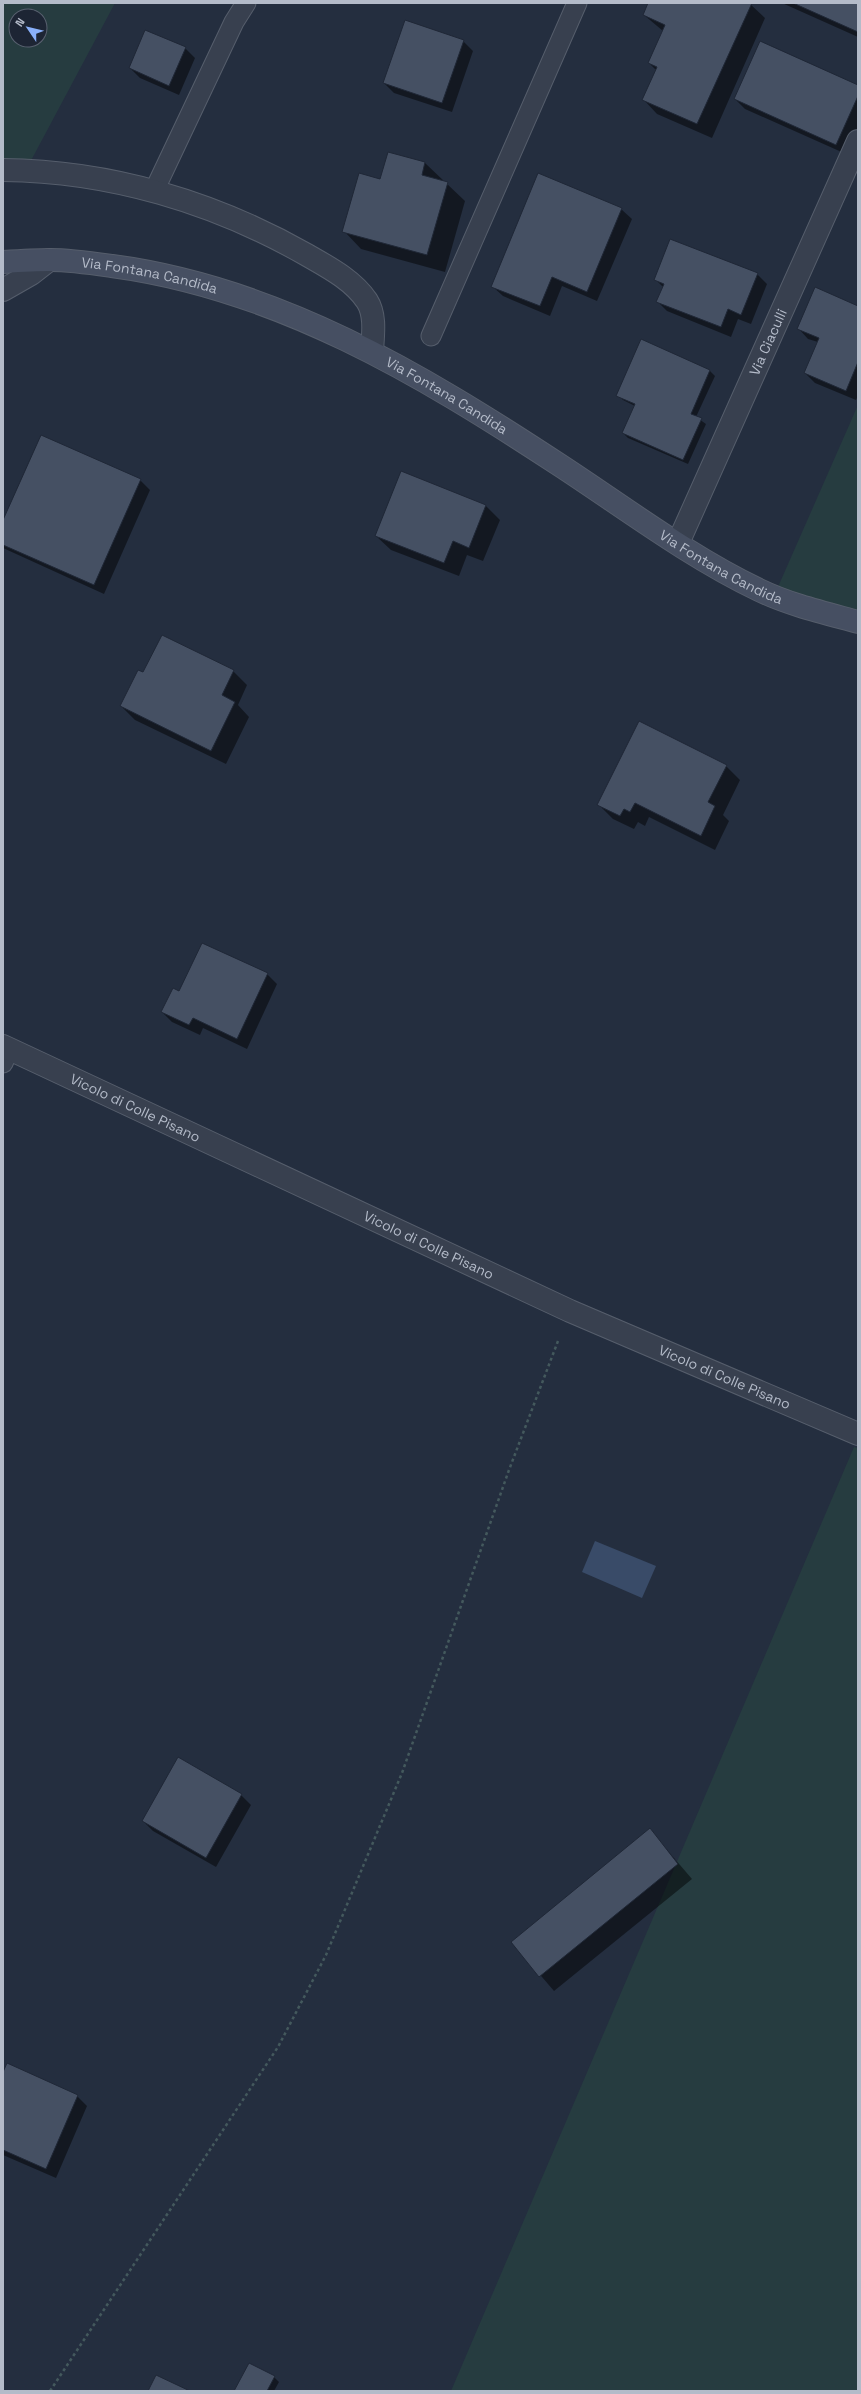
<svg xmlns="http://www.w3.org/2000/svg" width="861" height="2394" viewBox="0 0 861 2394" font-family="'Space Grotesk',sans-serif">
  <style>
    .green { fill: #263c40; fill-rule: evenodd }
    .water { fill: #394b68 }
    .shadow { fill: #0007 }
    .building { fill: #455063; stroke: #1f2736 }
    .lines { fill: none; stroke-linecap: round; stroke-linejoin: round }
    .service-casing { stroke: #565e6c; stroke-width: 21 }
    .minor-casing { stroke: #565e6c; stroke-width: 24 }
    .secondary-casing { stroke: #565e6c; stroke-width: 24 }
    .path { stroke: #44595d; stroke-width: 2.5; stroke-dasharray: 3 3; stroke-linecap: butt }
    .service { stroke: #38404f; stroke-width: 19 }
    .minor { stroke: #38404f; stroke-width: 22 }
    .secondary { stroke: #464f62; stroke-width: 22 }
    .labels { text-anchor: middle; stroke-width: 3; stroke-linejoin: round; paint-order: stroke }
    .street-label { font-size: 14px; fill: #b4bbc9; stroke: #1d2534 }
  </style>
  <rect width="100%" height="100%" fill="#242e3f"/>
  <path class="green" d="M3,3H115L26,170L3,168ZM16,16H40V40H16Z
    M858,405V622L774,596Z
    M854,1447L858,1448V2391H451Z"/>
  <path class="water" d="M595,1541L656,1566L642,1598L582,1572Z"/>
  <path class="shadow" d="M649,3H749L765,18L712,138L657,114L643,99L656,70L649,63L663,31L644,15Z
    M782,3H858V37Z
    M463,41L473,51L452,112L394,93L384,83Z
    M185,48L195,58L179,95L140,78L130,68Z
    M858,86V128L846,154L745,109L735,99Z
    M388,153L425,163L465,201L445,272L361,249L344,231L381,180Z
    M621,209L632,219L597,301L562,286L550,316L503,296L492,286Z
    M757,274L767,284L751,324L738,319L731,337L667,311L657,301L663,287L655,279Z
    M858,307V396L856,400L815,383L805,373L818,342L808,339L798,328Z
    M710,371L715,376L696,417L706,424L688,464L628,438L623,433L635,406L623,400L618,395Z
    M140,480L150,490L104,594L3,548V522Z
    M485,505L500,520L483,561L467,555L459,576L391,550L376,536Z
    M233,671L247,685L238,705L249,717L226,764L135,720L121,706L144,674Z
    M726,766L740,780L723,815L729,821L715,850L649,817L645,826L638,822L634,829L613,819L598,804Z
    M267,974L277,984L247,1049L203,1028L200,1035L172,1022L162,1012L179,993Z
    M179,1759L241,1795L251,1805L216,1867L153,1831L143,1821Z
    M650,1830L692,1879L554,1991L512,1942Z
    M3,2074L77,2096L87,2106L56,2178L3,2155Z
    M274,2377L279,2382L274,2391H235Z"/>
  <path class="building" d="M648,3H752L697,124L642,100L657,67L648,63L665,25L643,15Z
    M793,3H858V32Z
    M405,20L464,40L442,103L383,83Z
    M145,30L186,47L169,86L129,68Z
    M760,41L858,85V96L836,145L734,99Z
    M388,152L425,162L422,175L448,182L427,255L342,232L359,173L380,179Z
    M538,173L622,208L587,292L552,277L540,306L491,287Z
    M670,239L758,273L741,315L728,309L721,327L656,302L664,284L654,280Z
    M815,287L858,306V362L846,391L804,373L819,338L797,329Z
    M641,339L710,370L691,414L702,418L683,460L622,433L635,404L616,396Z
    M41,435L141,479L94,585L3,545V520Z
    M401,471L486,505L469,548L453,541L444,563L375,536Z
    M162,635L234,670L222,695L235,702L211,751L120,706L138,670L143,672Z
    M639,721L727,765L708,802L715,806L701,836L635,803L630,812L624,809L620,816L597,805Z
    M202,943L268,973L237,1039L193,1018L189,1025L161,1012L173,988L179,991Z
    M178,1757L242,1794L206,1858L142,1821Z
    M650,1828L678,1864L539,1977L511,1942Z
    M7,2063L78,2095L46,2169L3,2150V2072Z
    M249,2363L275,2376L267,2391H234Z
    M156,2375L190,2391H148Z"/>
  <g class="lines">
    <defs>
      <path id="service" d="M154,191L234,22L246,3
        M431,336L577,3
        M3,1063L9,1049"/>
      <g id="minor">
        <path d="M3,170C110,171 214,202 307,255C328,267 353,280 367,301C376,315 373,335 372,351"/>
        <path d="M3,290L31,274L49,260"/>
        <path id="s1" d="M678,543L858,141"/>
        <path id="s2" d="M3,1046L570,1311L858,1434"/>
      </g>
      <g id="secondary">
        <path id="s3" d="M3,262C19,261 35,260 50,260C71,260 91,263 112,266C277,288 421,374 558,464C624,507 688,556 759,590C790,605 825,613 858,622"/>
      </g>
    </defs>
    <use href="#service" class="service-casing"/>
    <use href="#minor" class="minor-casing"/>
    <use href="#secondary" class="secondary-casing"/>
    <path class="path" d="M50,2391L278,2047L326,1955L402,1773L509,1470L558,1341"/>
    <use href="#service" class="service"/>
    <use href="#minor" class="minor"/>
    <use href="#secondary" class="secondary"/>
  </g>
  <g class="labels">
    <g class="street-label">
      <text dy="5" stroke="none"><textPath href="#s3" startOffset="148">Via Fontana Candida</textPath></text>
      <text dy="5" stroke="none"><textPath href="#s1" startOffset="220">Via Ciaculli</textPath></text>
      <text dy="5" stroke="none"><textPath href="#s3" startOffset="471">Via Fontana Candida</textPath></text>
      <text dy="5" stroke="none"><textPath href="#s3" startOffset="795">Via Fontana Candida</textPath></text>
      <text dy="5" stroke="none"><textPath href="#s2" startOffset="146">Vicolo di Colle Pisano</textPath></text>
      <text dy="5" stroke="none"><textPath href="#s2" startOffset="470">Vicolo di Colle Pisano</textPath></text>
      <text dy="5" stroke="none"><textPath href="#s2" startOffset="794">Vicolo di Colle Pisano</textPath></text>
    </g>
  </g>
  <rect width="861" height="2394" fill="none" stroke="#b4bbc9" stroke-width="8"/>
  <g transform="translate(28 28) rotate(305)"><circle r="19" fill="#1d2534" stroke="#596170"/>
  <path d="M0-3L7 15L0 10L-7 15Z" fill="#89b0fa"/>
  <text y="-6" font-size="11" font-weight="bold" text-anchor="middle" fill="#b4bbc9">N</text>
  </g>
</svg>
